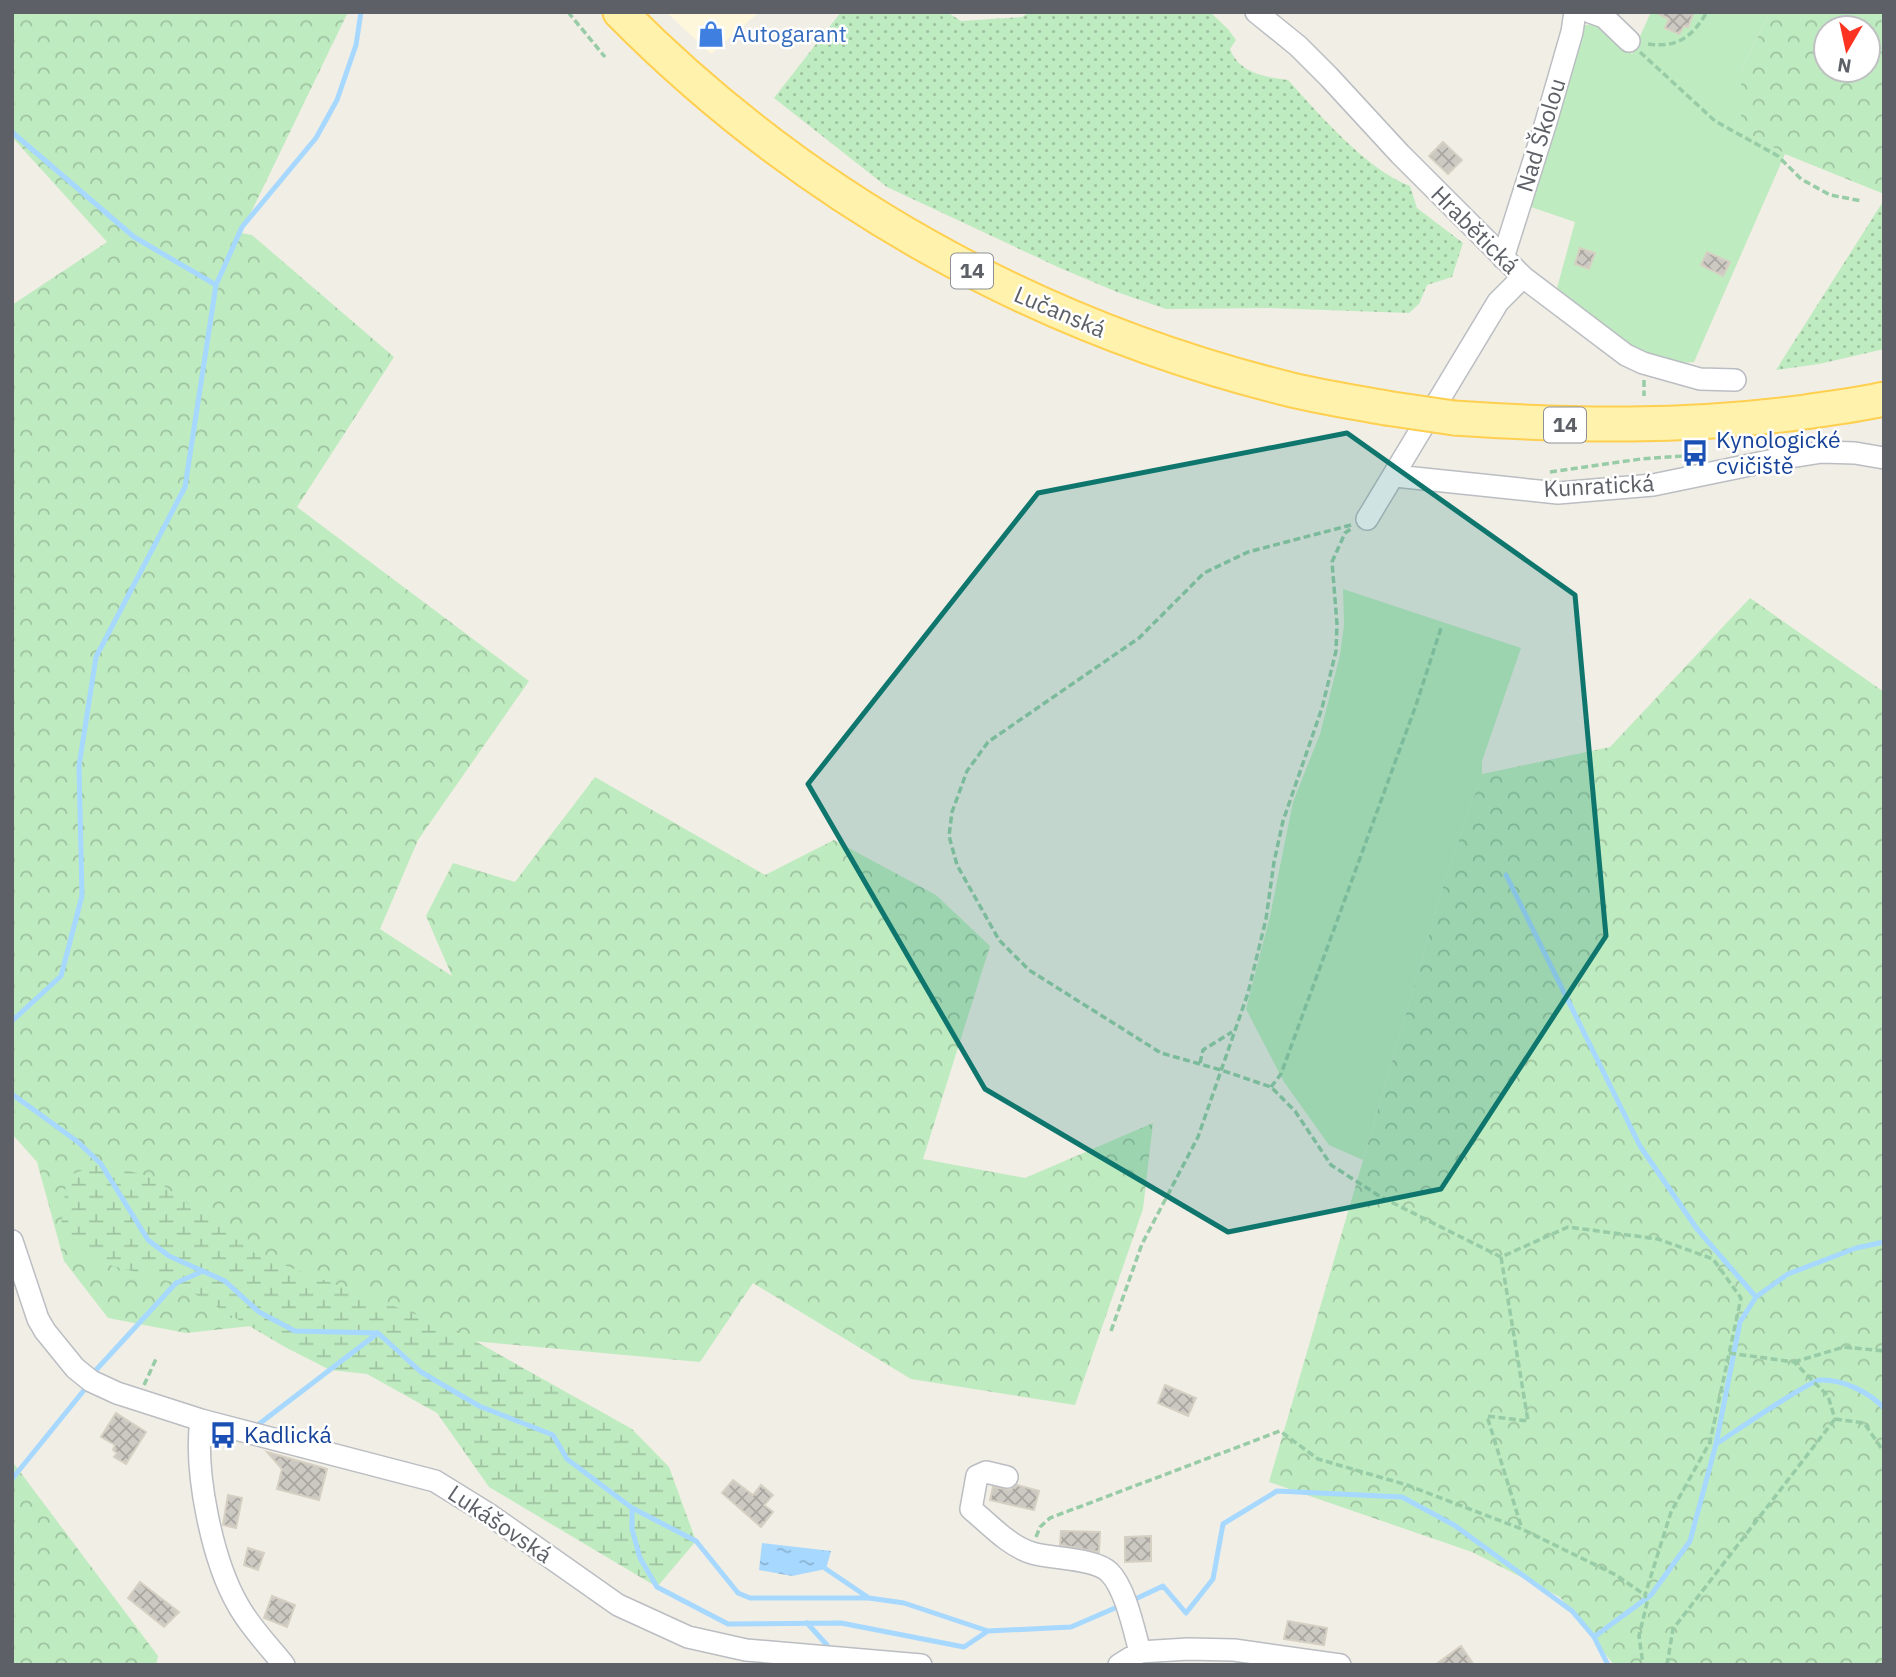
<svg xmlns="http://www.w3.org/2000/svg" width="1896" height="1677" viewBox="0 0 1896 1677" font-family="'IBM Plex Sans',sans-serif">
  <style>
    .commercial { fill: #fff7dc }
    .grass { fill: url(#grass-dots) }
    .forest { fill: url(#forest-crowns); fill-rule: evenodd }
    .wetland { fill: url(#wetland-marsh) }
    .garden { fill: #bfebc0 }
    .water { fill: url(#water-ripples) }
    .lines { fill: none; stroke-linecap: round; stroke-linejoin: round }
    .stream { stroke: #a7d8ff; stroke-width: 5 }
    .building { fill: url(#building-cross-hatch); stroke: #d6d0c3; stroke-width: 2 }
    .street-casing { stroke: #babdc2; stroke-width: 24 }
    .primary-casing { stroke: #ffcf50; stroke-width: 37 }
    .path { stroke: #97cca7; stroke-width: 3.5; stroke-dasharray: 7 3.5; stroke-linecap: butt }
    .street { stroke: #fff; stroke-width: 21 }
    .primary { stroke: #fff2ac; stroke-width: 33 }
    .primary-bridge-casing { stroke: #ffcf50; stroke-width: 37; stroke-linecap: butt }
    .primary-bridge { stroke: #fff2ac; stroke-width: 33 }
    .marked { fill: #0f766e; fill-opacity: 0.2; stroke: #0f766e; stroke-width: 5; stroke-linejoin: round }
    .labels { text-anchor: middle; stroke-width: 5; stroke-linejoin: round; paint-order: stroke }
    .shield { fill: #fff; stroke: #8e9095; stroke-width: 2 }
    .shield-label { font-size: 21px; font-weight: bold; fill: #5d6167 }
    .shop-label { font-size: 23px; fill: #366cbe; stroke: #fff; text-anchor: start }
    .street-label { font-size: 23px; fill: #5d6167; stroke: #fff }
    .transit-label { font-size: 23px; fill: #164399; stroke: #fff; text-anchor: start }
  </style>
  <defs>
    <pattern id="grass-dots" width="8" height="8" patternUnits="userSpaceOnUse" patternTransform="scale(1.75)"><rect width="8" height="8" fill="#bfebc0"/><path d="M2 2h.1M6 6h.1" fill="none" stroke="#9ec2a0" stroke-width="1.8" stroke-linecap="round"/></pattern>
    <pattern id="forest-crowns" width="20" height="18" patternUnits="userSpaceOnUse" patternTransform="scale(1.75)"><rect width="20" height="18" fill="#bfebc0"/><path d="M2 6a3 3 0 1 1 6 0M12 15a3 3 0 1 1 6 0" fill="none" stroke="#9ec2a0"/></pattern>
    <pattern id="wetland-marsh" width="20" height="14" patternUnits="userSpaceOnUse" patternTransform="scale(1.75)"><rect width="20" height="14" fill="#bfebc0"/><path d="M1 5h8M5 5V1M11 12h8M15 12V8" fill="none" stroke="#9ec2a0"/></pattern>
    <pattern id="water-ripples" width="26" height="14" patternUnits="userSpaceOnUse" patternTransform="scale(1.75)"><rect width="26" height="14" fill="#a7d8ff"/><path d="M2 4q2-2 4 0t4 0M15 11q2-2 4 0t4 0" fill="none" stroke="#8bb3d2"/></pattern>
    <pattern id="building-cross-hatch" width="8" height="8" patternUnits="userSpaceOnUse" patternTransform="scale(1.75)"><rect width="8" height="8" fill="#ccc8c2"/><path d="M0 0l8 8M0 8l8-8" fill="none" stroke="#a9a6a1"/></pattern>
  </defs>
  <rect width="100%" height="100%" fill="#f1eee5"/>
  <path class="commercial" d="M666,12H759L711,54Z"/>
  <path class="grass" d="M841,12H947L961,21L1022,17L1029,12H1210L1228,29L1236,40L1230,49C1239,73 1265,77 1288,80C1319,114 1367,170 1410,186L1417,208L1463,243L1452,277L1427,285L1419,304L1409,313L1270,308L1166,309L1117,292L1060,268L887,187L774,98Z
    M1884,200V349L1819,364L1776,370Z"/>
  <path class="forest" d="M12,12H348L241,233L252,235L394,357L297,507L529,681L418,840L380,929L452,976L426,916L453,863L515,882L595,777L765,875L834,840L936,895L990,946L923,1159L1025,1178L1153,1123L1143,1209L1075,1405L911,1379L753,1283L700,1362L278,1323L186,1333L108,1318L64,1261L37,1162L12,1134V305L107,242L12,137Z
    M1770,12H1884V194L1785,154L1741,129V71ZM1826,28H1868V70H1826Z
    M1750,598L1884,692V1665H1614L1560,1597L1472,1552L1269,1482L1445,880L1482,774L1610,747Z
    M12,1461L158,1656L156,1665H12Z"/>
  <path class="wetland" d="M101,1164L152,1177L257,1255L452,1328L632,1429L669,1467L696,1541L657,1587L489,1487L437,1413L367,1374L330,1370L285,1347L176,1283L95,1261L61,1227L67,1176Z"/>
  <path class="garden" d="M1651,12H1770L1741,71V129L1785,154L1694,362L1673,364L1633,347L1556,292L1575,222L1528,206L1580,32L1584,26L1593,23L1604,27L1632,54Z
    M1343,589L1521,648L1482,761V774L1445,880L1363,1160L1329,1145L1284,1082L1246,1009L1270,916L1293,802L1320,734L1340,655L1344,625Z"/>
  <path class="water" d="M762,1543L831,1551L826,1569L792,1576L759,1570Z"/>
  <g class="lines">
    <path class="stream" d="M12,132L134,237L216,285
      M1506,875L1640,1146L1697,1229L1756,1297
      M12,1021L61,976L82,896L79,766L96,657L185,487L216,285L242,227L316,138L337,100L356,45L361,12
      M12,1094L78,1142L101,1164L148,1240L169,1256L225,1281L259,1312L295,1331L378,1333L421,1372L479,1406L553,1435L567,1459L632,1508V1529L640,1558L657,1587L728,1624L841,1623L964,1647L988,1631L1071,1627L1122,1605
      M96,1370L176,1283L203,1271
      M259,1424L378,1333
      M1716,1444C1732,1434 1808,1381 1820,1380C1842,1379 1869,1392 1884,1408
      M12,1479L85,1389
      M632,1508L696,1541L738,1593L750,1598H869L904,1603L988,1631
      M826,1569L869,1598
      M1131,1601L1163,1586L1186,1613L1213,1579L1223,1524L1277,1491L1402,1497L1454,1525L1572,1611L1594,1637L1608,1665
      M807,1623L827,1645
      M1594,1637L1651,1595L1690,1541L1716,1444L1740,1322L1756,1297L1788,1274L1856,1248L1884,1242"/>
  </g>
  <path class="building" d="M1655,12H1694L1688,27L1684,26L1679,34L1665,28L1669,19Z
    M1443,142L1462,160L1448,174L1429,156Z
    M1580,248L1595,253L1589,269L1575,264Z
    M1707,252L1730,262L1723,276L1701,265Z
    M1165,1385L1196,1398L1188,1416L1158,1403Z
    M116,1413L146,1432L126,1464L114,1457L117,1453L113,1450L115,1445L101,1437Z
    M267,1452L327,1469L319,1500L277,1489L282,1469Z
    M733,1480L753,1495L761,1485L773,1495L764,1505L773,1512L761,1527L722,1493Z
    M1017,1485L1039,1491L1034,1510L990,1500L993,1487L1010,1490Z
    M228,1495L242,1498L236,1528L223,1525Z
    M1061,1531L1100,1532L1099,1552L1060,1545Z
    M1151,1536V1561L1125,1562V1537Z
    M248,1548L264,1553L258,1570L244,1565Z
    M140,1582L179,1612L164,1627L128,1598Z
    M272,1596L295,1605L287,1627L264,1618Z
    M1288,1621L1327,1628L1324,1645L1284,1639Z
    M1461,1646L1474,1665H1435Z"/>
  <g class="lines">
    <defs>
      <path id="street" d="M1256,12L1298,46L1329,77L1400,154L1523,277L1626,355L1643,363L1700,379L1735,380
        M1590,12L1604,17L1629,41
        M1503,258L1546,122L1572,32L1575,12
        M1395,476L1558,493L1653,485L1784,458L1822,452L1855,453L1884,458
        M1367,519L1498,302L1523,277
        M12,1241L38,1319L45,1331L75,1368L91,1381L117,1393L201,1420L435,1481L490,1515L618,1605L688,1637L746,1650L921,1665
        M201,1420C194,1471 212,1560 238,1605C250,1627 268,1645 284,1665
        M1007,1477L986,1472L977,1476L971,1509C989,1524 1009,1546 1032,1553C1051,1559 1095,1558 1109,1572C1125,1587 1134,1630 1140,1652
        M1119,1665L1140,1652L1188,1649L1234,1650L1340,1665"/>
      <path id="primary" d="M620,12C804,198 1034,326 1288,389C1320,397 1354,402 1386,408
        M1454,418C1572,426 1688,428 1805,412C1831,408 1858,405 1884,399"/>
    </defs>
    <use href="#street" class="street-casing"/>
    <use href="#primary" class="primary-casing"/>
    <path class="path" d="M568,12L605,57
      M1648,44C1678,48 1692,37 1707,12
      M1640,52L1715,121L1778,156L1801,179L1830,195L1862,201
      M1644,380V396
      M1550,472L1641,459L1698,455
      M1351,525L1248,552L1204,573L1139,638L988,742L967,771L952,812L949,836L957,865L999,940L1029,970L1161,1053L1221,1070L1271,1087L1295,1111L1331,1165L1381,1197L1501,1257L1568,1227L1658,1239L1713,1259L1741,1298L1710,1442L1671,1512L1645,1595L1647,1603L1639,1636L1643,1665
      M1200,1063L1203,1050L1232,1032
      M1271,1087L1281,1074L1416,705L1441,628
      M1501,1257L1528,1421L1487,1416L1522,1529
      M1111,1331L1142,1244L1198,1137L1248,993L1266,919L1274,862L1283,821L1322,708L1336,651L1337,624L1332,562L1345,533L1352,528
      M1729,1353L1794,1362L1828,1396L1835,1419
      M1794,1362L1844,1347L1884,1351
      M144,1385L156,1359
      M1835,1419L1864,1423L1884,1452
      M1036,1537L1040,1527L1050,1518L1280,1431L1318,1459L1407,1485L1522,1529L1616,1575L1645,1595
      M1667,1665L1673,1629L1835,1419"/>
    <use href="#street" class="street"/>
    <use href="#primary" class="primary"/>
    <defs>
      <path id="primary-bridge" d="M1386,408L1454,418"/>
    </defs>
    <use href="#primary-bridge" class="primary-bridge-casing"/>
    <use href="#primary-bridge" class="primary-bridge"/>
  </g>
  <path class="marked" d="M1347,433L1575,595L1606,936L1441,1189L1228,1232L985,1089L808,784L1038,493Z"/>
  <defs>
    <symbol id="shop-bare" viewBox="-9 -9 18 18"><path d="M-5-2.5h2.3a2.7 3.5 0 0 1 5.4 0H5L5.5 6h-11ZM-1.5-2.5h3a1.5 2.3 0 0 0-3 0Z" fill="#3f7fe0" stroke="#fff" stroke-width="2.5" paint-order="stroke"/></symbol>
    <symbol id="bus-bare" viewBox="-9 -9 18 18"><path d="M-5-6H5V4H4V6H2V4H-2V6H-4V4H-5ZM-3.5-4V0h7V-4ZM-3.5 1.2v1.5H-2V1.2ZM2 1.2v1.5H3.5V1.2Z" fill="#1a4fb4" stroke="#fff" stroke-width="2.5" paint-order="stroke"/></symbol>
  </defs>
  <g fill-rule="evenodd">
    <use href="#shop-bare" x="692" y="15" width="38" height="38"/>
    <use href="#bus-bare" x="1676" y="434" width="38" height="38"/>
    <use href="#bus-bare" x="204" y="1416" width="38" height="38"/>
  </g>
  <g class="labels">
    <g class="shield">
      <rect x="951" y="253.5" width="42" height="35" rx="5"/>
      <rect x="1544" y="407.5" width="42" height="35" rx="5"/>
    </g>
    <g class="shield-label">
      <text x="972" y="278">14</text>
      <text x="1565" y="432">14</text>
    </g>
    <g class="shop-label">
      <text x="732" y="42">Autogarant</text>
    </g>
    <g class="street-label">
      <text transform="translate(1541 135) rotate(-73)" y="8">Nad Školou</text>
      <text transform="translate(1475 230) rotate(45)" y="8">Hrabětická</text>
      <text transform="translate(1060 312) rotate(23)" y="8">Lučanská</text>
      <text transform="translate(1599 486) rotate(-3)" y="8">Kunratická</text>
      <text transform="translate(500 1524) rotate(34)" y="8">Lukášovská</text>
    </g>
    <g class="transit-label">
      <text x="1716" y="448">Kynologické<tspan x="1716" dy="26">cvičiště</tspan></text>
      <text x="244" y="1443">Kadlická</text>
    </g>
  </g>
  <rect width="1896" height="1677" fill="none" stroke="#5d6167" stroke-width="28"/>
  <g transform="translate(1847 49) rotate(189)"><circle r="33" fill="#ffffff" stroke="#bec0c2" stroke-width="2"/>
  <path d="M0-5L12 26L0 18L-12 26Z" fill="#fc3320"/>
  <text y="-10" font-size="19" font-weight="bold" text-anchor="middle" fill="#5d6167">N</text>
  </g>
</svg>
